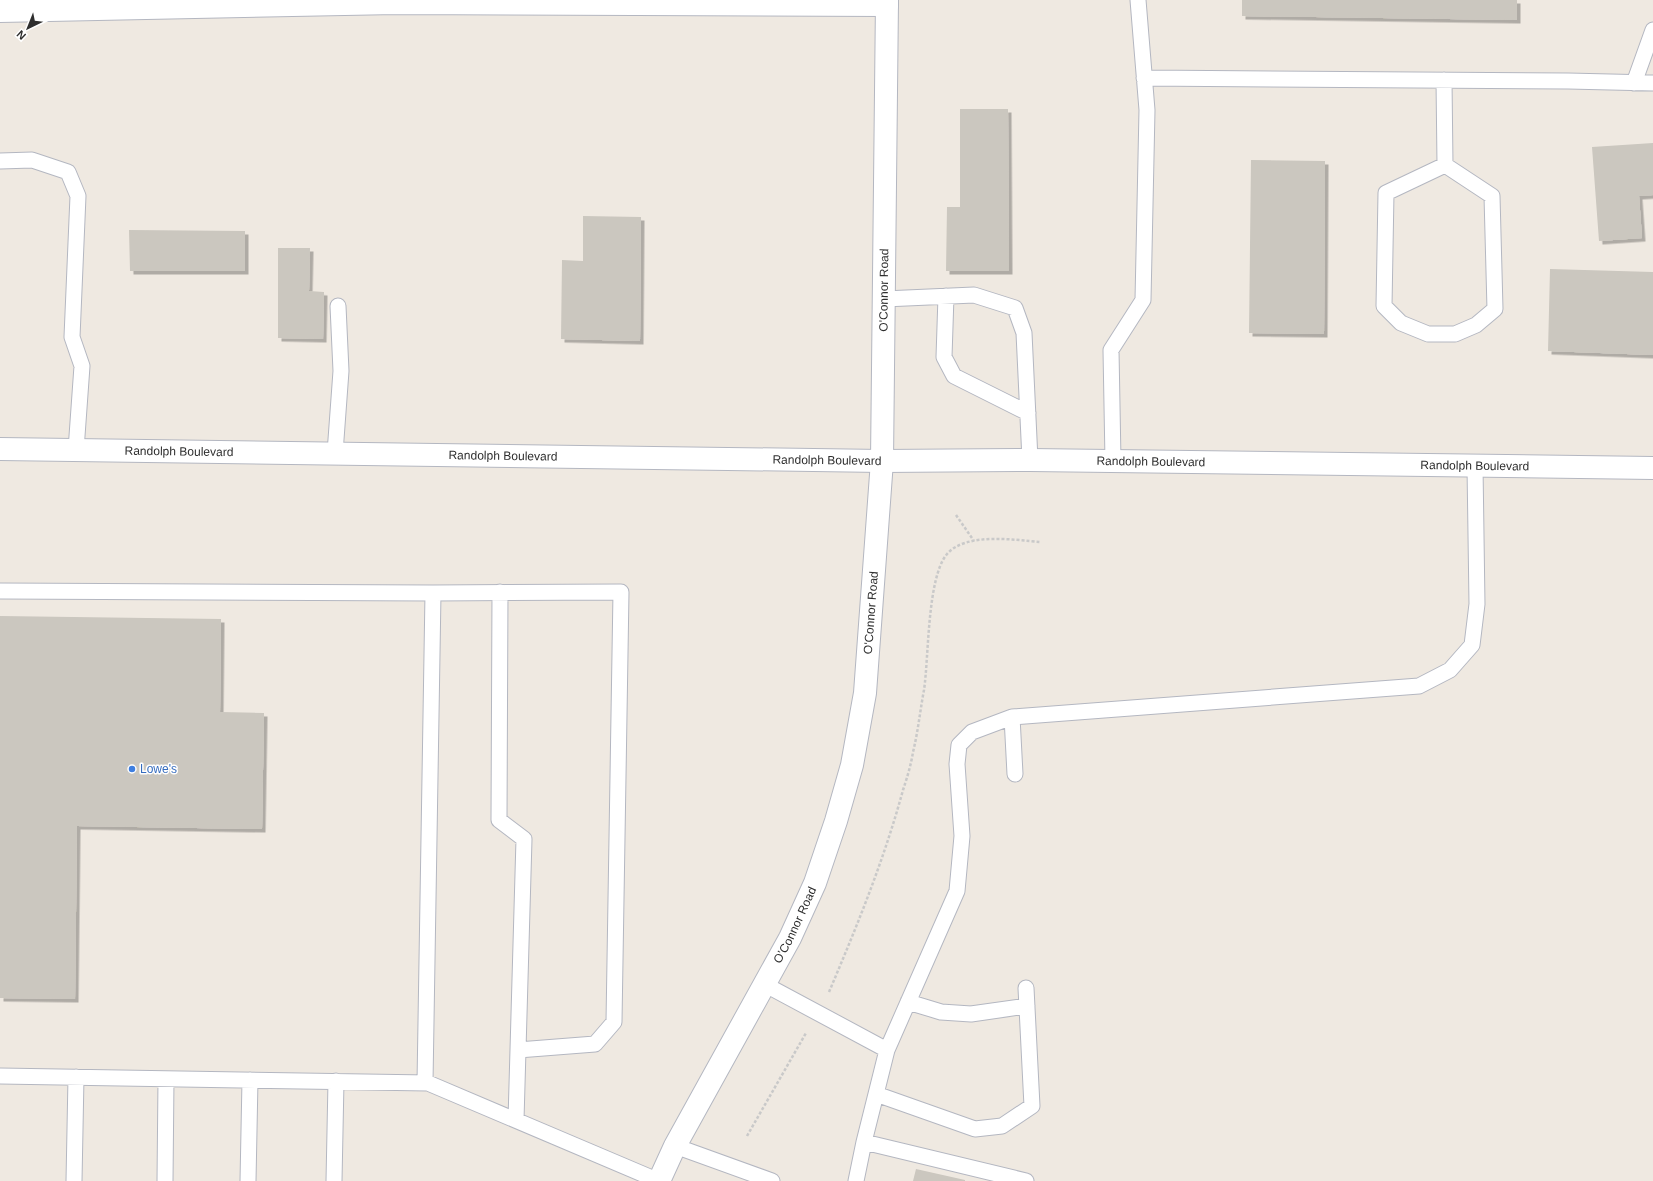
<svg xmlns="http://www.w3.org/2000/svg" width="1653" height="1181" viewBox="0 0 1653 1181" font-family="Helvetica,sans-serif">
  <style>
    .building { fill: #cbc7bf; filter: url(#shadow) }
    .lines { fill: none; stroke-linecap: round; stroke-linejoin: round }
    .lane-casing { stroke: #b4b7c1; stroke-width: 17 }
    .street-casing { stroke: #b4b7c1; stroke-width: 24 }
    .secondary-casing { stroke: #b4b7c1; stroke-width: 24 }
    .path { stroke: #c9c9c9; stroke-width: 2.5; stroke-dasharray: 3 2; stroke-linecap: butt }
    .lane { stroke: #fff; stroke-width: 15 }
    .street { stroke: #fff; stroke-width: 22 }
    .secondary { stroke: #fff; stroke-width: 22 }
    .shop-dot { fill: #3f7fe0; stroke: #fff; stroke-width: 1.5 }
    .labels { text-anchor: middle; stroke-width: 3; stroke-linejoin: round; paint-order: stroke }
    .street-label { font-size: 12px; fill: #2e2e2e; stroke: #fff }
    .shop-label { font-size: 12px; fill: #366cbe; stroke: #fff; text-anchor: start }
  </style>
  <defs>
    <filter id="shadow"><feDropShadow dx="3.5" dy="3.5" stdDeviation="0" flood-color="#0004"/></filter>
  </defs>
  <rect width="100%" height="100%" fill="#efe9e1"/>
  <path class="building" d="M1242,0H1517V20L1242,16Z
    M960,109H1008L1009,271H946L947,207H960Z
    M1653,143V195L1639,196L1642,238L1599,241L1592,147Z
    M1251,160L1325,161L1324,334L1249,333Z
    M583,216L641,217L640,341L561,339L562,260L583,261Z
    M129,230L245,231V271H130Z
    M278,248H310L309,291L324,292L323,339L278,338Z
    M1550,269L1653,272V355L1548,351Z
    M0,616L221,619L220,712L264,713L262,829L77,826L75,999L0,998Z
    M916,1169L965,1180V1181H913Z"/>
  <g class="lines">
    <defs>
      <path id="lane" d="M1144,78L1568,81L1653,83
        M1444,80L1445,165L1492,196L1495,309L1476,325L1455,334H1428L1401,323L1384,306L1386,193L1445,165
        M1634,83L1653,30
        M0,161L32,160L68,172L78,196L72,337L82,366L76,450
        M946,296L944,357L954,376L1028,413
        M884,299L974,295L1015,308L1024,333L1030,460
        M335,453L341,371L338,306
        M1113,461L1111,350L1143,300L1147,110L1138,0
        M0,591L433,593L425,1083
        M500,592L499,820L524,839L516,1120
        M433,593L621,592L614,1022L595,1044L518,1050
        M1015,774L1012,717L1419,686L1450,670L1472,645L1477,604L1475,466
        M764,984L887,1050
        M908,1002L941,1012L971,1014L1027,1006
        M0,1076L428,1083L659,1181
        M876,1094L887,1050L957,891L962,836L957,764L959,745L972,732L1012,717
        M864,1142L876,1094L975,1129L1002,1126L1032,1106L1026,988
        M675,1146L772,1181
        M74,1181L76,1077
        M165,1181L166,1079
        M248,1181L250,1080
        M334,1181L336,1081
        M856,1181L864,1142L1026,1181"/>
      <path id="street" d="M0,11L396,3L887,5"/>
      <g id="secondary">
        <path id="s1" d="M0,449L882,461L1030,460L1653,468"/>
        <path id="s2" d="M659,1181L675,1146L790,938L815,883L836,821L852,765L865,693L882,461L887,0"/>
      </g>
    </defs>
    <use href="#lane" class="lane-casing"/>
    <use href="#street" class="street-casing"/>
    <use href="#secondary" class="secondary-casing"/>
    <path class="path" d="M956,515L974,541
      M829,992C857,926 884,860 903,790C907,778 911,765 913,752C918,732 920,711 924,690C929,656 927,578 947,554C966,532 1015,540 1040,542
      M747,1136L806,1033"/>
    <use href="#lane" class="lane"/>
    <use href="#street" class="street"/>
    <use href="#secondary" class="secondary"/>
  </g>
  <circle class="shop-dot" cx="132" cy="769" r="4"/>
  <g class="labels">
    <g class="street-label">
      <text dy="4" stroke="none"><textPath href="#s2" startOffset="937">O'Connor Road</textPath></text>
      <text dy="4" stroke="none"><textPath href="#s1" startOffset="179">Randolph Boulevard</textPath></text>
      <text dy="4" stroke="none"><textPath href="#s1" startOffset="503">Randolph Boulevard</textPath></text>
      <text dy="4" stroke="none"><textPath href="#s1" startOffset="827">Randolph Boulevard</textPath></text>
      <text dy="4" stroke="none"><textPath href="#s1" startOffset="1151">Randolph Boulevard</textPath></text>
      <text dy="4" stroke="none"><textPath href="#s1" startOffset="1475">Randolph Boulevard</textPath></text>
      <text dy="4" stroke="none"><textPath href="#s2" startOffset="614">O'Connor Road</textPath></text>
      <text dy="4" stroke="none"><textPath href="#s2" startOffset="290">O'Connor Road</textPath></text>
    </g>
    <g class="shop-label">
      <text x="140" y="773">Lowe's</text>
    </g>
  </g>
  <g transform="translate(28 28) rotate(223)" stroke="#ffffff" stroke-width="3" paint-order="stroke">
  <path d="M0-3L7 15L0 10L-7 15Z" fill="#2e2e2e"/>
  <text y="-6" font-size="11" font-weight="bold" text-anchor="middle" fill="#2e2e2e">N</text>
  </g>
</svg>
